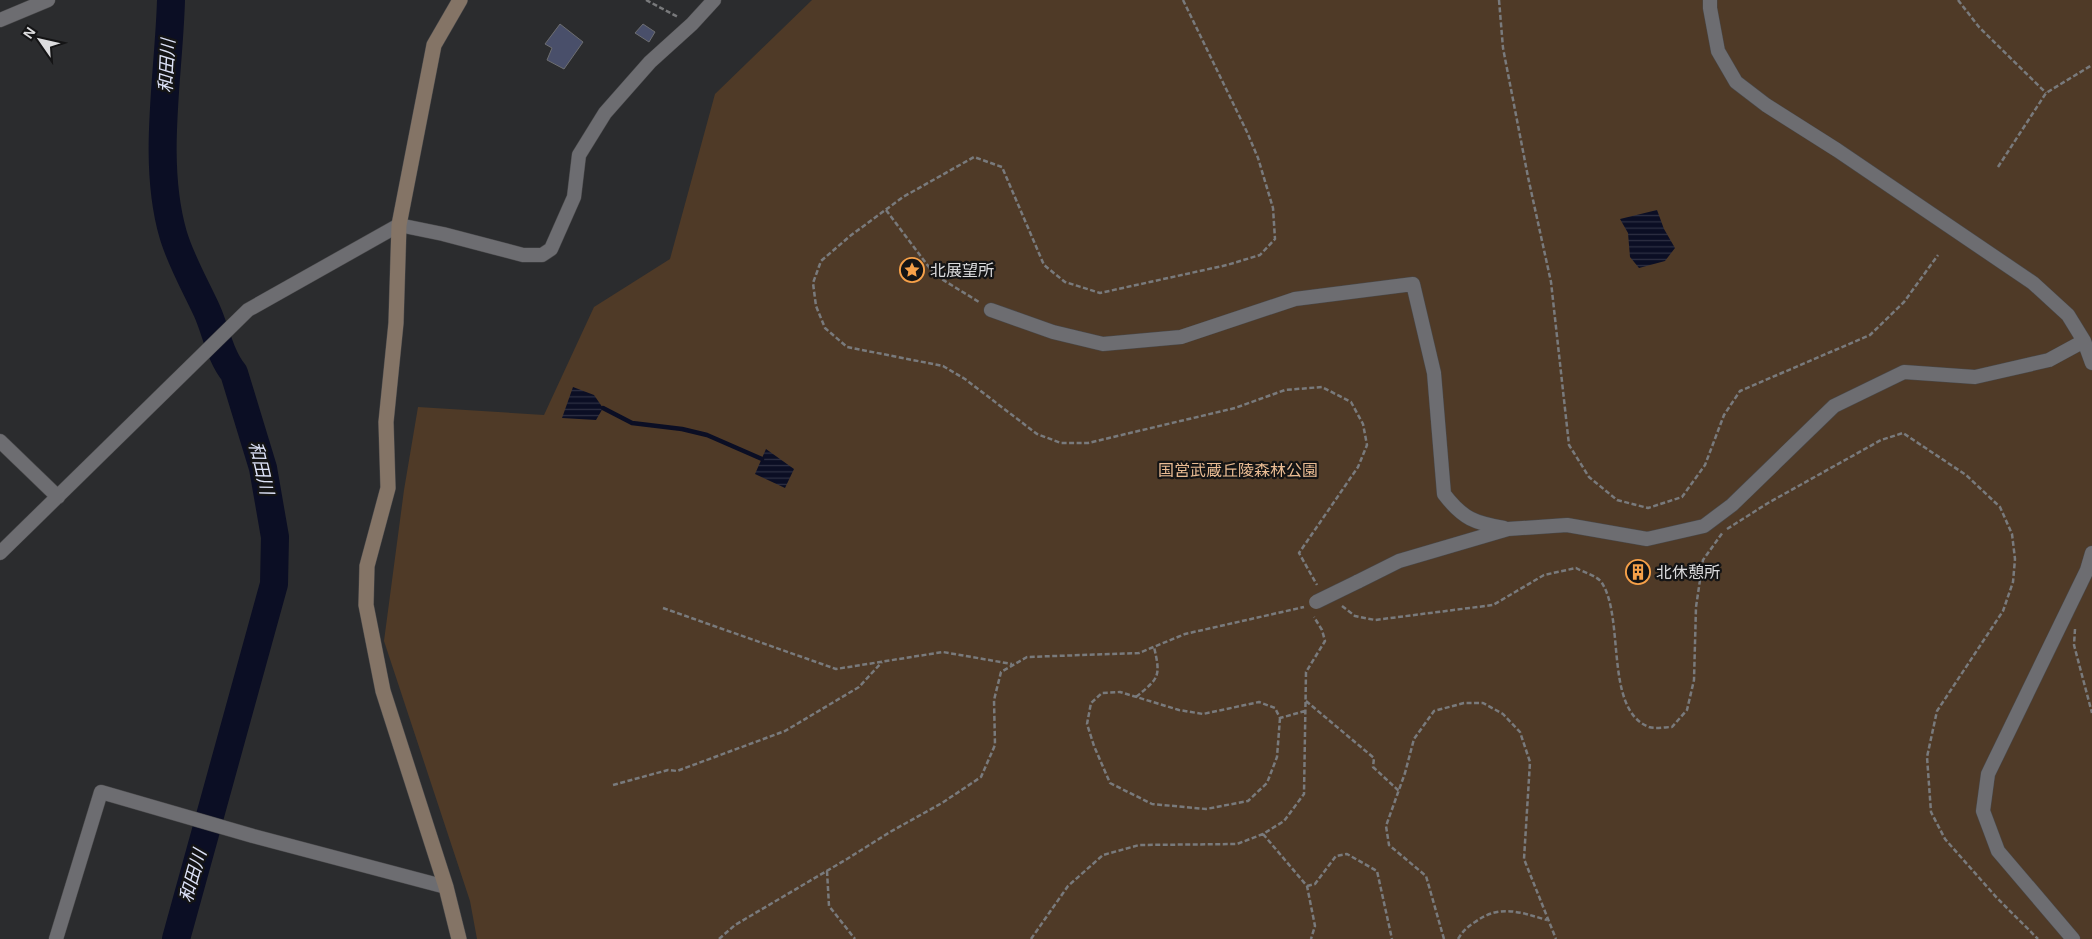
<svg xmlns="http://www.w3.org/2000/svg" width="2092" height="939" viewBox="0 0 2092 939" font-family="Arial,'Noto Sans JP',sans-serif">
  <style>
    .green { fill: #4f3a27 }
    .water { fill: url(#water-rules) }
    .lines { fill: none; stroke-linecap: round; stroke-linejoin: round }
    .stream { stroke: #0b0e24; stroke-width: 4.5 }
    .river { stroke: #0b0e24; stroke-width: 28 }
    .building { fill: #494f6a; stroke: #6d6e71 }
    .street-casing { stroke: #48484a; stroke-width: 15 }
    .secondary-casing { stroke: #48484a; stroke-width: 16 }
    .path { stroke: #797a7c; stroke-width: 2.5; stroke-dasharray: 5 2.5; stroke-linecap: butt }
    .street { stroke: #6d6d71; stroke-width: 14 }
    .secondary { stroke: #847466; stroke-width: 15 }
    .street-bridge-casing { stroke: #48484a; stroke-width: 15; stroke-linecap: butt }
    .street-bridge { stroke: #6d6d71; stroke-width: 14 }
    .labels { text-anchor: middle; stroke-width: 4.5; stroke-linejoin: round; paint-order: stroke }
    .poi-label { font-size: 16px; fill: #dcdcde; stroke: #141415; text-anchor: start }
    .park-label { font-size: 16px; fill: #eabc93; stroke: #141415 }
    .water-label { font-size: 18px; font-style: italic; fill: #dee3f9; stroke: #141415 }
  </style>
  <defs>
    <pattern id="water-rules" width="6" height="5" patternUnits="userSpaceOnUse" patternTransform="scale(1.25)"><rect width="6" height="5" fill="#0b0e24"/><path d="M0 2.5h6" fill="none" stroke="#2e3043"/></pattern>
  </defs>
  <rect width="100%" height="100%" fill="#2b2c2e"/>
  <path class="green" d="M812,0H2092V939H477L470,901L384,641L404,490L418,407L544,415L594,307L670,259L715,94Z"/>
  <path class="water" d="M1657,210L1664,229L1675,248L1665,261L1639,268L1630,257L1628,233L1620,219Z
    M573,387L594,395L603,408L596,420L562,418Z
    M766,449L794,469L785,488L755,474Z"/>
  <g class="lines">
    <path class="stream" d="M603,408L632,423L682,429L707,435L762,459"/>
    <path class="river" d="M171,0C169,75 152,161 173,234C180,259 196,287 207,311C216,331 220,356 234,373L263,468L275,537L274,584L176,939"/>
  </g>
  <path class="building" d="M560,24L583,42L564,69L547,60L552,48L545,44Z
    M643,24L655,32L649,42L635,33Z
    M1641,561L1649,572L1636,582L1628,571Z"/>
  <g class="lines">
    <defs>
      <path id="street" d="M1710,0V8L1718,51L1736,82L1766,105L1837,150L2033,283L2068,315L2084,341L2092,363
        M0,20L48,0
        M991,310L1053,332L1103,344L1181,337L1295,299L1413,284L1434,373L1444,494C1463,519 1475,523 1504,528
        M0,441L58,497
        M0,553L248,310L399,225L443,234L523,255H542L551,249L574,197L579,155L605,113L650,62L692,24L714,0
        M1357,582L1399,561L1508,529L1567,525L1647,539L1704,526L1732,505L1834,406L1904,372L1975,377L2049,360L2084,341
        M56,939L101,792L253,836L446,887
        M2073,939L1998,851L1983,811L1988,774L2087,570L2092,553"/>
      <path id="secondary" d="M459,939L446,887L383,691L366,605L367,566L388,488L386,422L396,323L399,225L434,45L460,0"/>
    </defs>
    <use href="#street" class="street-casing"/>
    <use href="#secondary" class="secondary-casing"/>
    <path class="path" d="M646,0L678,17
      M1183,0L1247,132L1258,158L1273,208L1275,239L1260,255L1227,265L1100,293L1065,282L1044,265L1002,167L974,157L903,197L850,236L821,261L813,283L816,306L825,328L847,347L943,366L965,379L1037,434L1061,443H1088L1235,408L1285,390L1322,387L1351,402L1363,424L1367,445L1358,467L1299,553L1317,585
      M1499,0L1503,48L1528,177L1551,282L1569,445L1589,477L1617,500L1648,508L1682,497L1705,465L1724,415L1740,391L1870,335L1904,302L1938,255
      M1958,0L1979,27L2046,93
      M1998,167L2046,93L2092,65
      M886,210L935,275L979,302
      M1727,529L1768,503L1881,440L1903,433L1966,475L2000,507L2012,534L2015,559L2013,582L2003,611L1937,711L1927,757L1931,812L1945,839L1997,898L2038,939
      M1342,606L1355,616L1375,620L1493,605L1544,575L1576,568C1583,572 1598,576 1602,583C1625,619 1604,710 1649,727C1655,729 1666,727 1672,727L1687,710L1694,680L1696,607L1703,560L1723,532
      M663,608L836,669L943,652L1012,664
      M2075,629L2074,645L2092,713
      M1136,697C1159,678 1161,677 1154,647
      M1306,701L1374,758L1373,767L1399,791
      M1280,718L1277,757L1267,783L1248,801L1206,809L1152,804L1110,783L1094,746L1087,724L1091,703L1102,693L1120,692L1179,710L1203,714L1259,702L1275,708L1280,718L1305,711
      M613,785L668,770L677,771L785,731L859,687L882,662
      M1263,834L1307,886L1315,926L1311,939
      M827,871L829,906L855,939
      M1307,886L1315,884L1336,856L1347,854L1377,871L1392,939
      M719,939L735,925L847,859L890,832L942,803L981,777L995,745L994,700L1001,672L1027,657L1139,653L1185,634L1304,607
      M1031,939L1068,886L1103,855L1139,845L1237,844L1263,834L1284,821L1304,794L1306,672L1325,641L1322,630L1314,617
      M1444,939L1426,876L1389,845L1386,826L1405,773L1414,739L1434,711L1464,703H1483L1503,714L1520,732L1530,762L1524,859L1556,939
      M1458,939C1463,931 1467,927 1475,922C1500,904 1519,912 1547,920"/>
    <use href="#street" class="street"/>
    <use href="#secondary" class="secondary"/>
    <defs>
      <path id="street-bridge" d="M1316,602L1357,582"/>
    </defs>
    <use href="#street-bridge" class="street-bridge-casing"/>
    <use href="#street-bridge" class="street-bridge"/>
  </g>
  <defs>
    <symbol id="sight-ring" viewBox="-11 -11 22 22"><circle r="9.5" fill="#141415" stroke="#f7a149" stroke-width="1.5"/><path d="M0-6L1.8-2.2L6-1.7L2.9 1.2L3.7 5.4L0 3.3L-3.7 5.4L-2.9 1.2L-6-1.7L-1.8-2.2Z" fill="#f7a149"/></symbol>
    <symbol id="building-ring" viewBox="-11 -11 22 22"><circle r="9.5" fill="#141415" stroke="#f7a149" stroke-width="1.5"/><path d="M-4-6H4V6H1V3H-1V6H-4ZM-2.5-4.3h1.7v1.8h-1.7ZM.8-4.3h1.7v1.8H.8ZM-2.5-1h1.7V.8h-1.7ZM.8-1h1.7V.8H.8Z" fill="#f7a149"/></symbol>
  </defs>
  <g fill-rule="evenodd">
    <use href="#sight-ring" x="898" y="256" width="28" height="28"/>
    <use href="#building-ring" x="1624" y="558" width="28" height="28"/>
  </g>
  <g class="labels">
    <g class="poi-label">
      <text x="930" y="276">北展望所</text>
      <text x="1656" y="578">北休憩所</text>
    </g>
    <g class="park-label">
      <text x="1238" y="476">国営武蔵丘陵森林公園</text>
    </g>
    <g class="water-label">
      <text transform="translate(167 66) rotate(-87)" y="6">和田川</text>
      <text transform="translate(261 468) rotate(77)" y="6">和田川</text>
      <text transform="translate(193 876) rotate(-74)" y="6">和田川</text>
    </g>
  </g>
  <g transform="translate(40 40) rotate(304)" stroke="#141415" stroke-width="4" paint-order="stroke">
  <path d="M0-4L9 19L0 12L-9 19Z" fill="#dcdcde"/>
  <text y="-8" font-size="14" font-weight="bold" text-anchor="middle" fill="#dcdcde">N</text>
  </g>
</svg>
